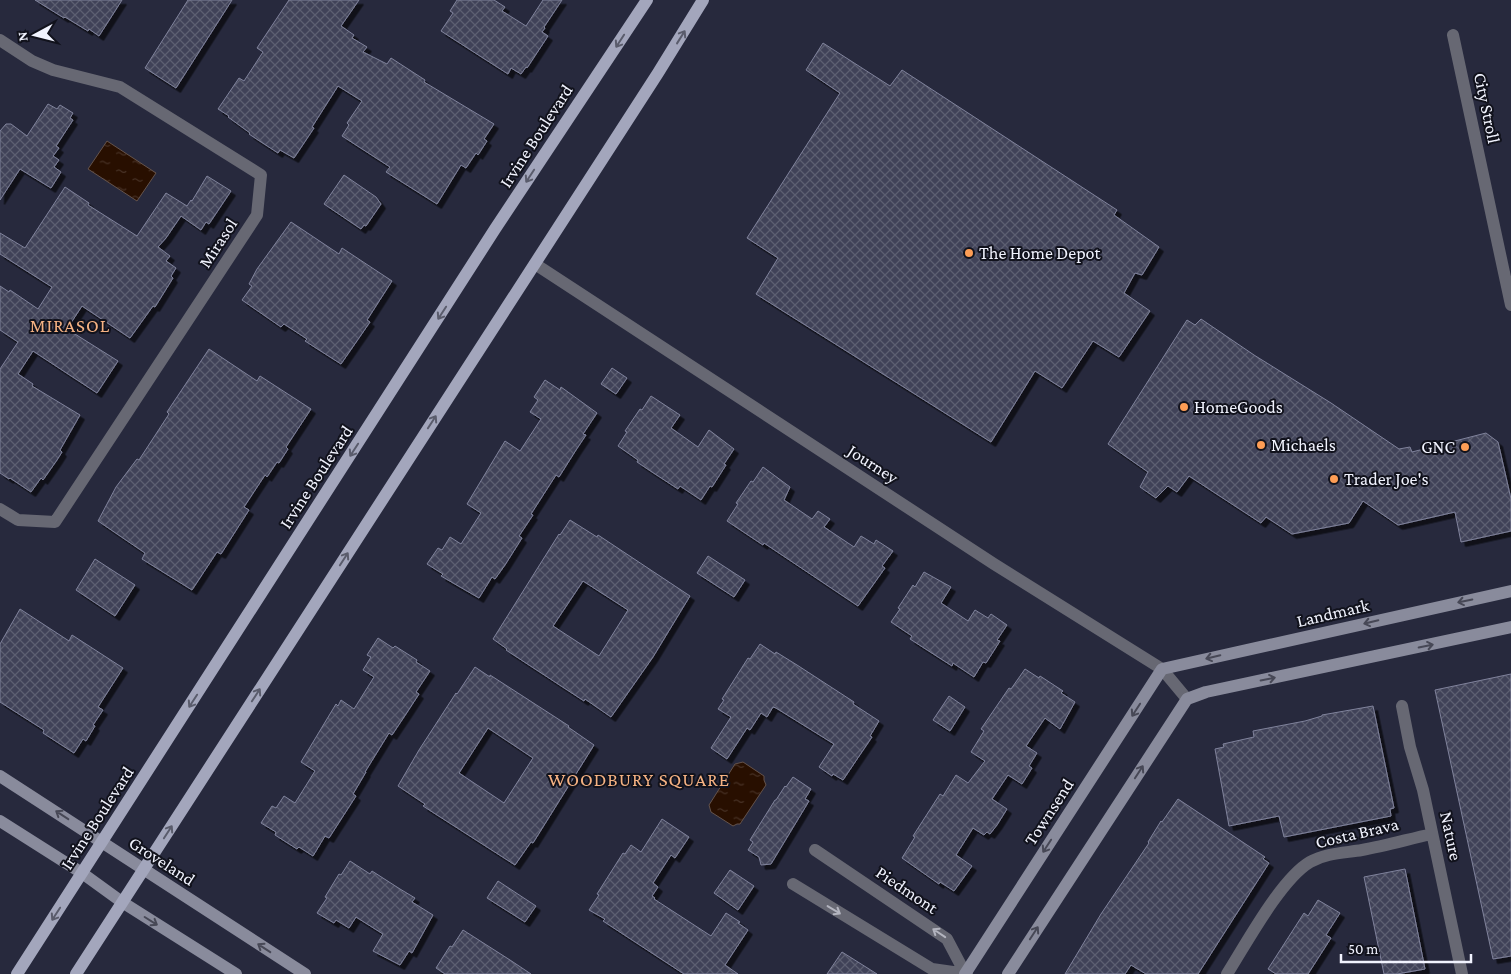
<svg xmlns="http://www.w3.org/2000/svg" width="1511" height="974" viewBox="0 0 1511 974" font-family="'Crimson Pro',serif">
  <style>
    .water { fill: url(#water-ripples); stroke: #64534c }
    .building { fill: url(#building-cross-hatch); stroke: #80839c; fill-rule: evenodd; filter: url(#shadow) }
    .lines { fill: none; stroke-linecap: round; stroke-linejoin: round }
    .street { stroke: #676873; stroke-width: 12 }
    .secondary { stroke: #898b9c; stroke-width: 12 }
    .primary { stroke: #a3a6bc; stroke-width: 12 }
    .oneway { stroke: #5a5c6c }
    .oneway2 { stroke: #474856 }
    .oneway3 { stroke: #b3b4bf }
    .poi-dot { fill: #fd9d55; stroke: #11121c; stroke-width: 2 }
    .labels { text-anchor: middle; stroke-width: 4; stroke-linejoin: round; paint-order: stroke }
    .street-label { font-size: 18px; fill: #f1f3fe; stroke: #11121c }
    .poi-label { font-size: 18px; fill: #f1f3fe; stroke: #11121c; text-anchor: start }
    .neighbourhood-label { font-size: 19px; letter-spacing: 1px; fill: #f5b283; stroke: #11121c }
  </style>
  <defs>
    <pattern id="water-ripples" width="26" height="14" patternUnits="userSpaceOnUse" patternTransform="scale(1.25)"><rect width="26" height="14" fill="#280f00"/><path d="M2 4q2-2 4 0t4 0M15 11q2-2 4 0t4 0" fill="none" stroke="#483226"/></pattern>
    <pattern id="building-cross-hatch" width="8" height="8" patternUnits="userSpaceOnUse" patternTransform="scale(1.25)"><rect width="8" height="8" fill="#404258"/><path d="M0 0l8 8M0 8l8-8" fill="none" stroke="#5c5e71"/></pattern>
    <filter id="shadow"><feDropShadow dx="4.5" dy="4.5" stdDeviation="0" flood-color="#0009"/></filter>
  </defs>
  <rect width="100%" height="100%" fill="#27293d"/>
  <path class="water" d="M107,141L156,173L137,201L88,169Z
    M743,762L764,776V780L766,785L740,824H737L733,826L711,812L709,805L735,764Z"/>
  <path class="building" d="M35,0H122L99,36L89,29L88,31L65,17L64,18Z
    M188,0H232L176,88L145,68Z
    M289,0H359L341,26L354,35L352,38L367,47L363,52L387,64L391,58L425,80L424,82L494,124L484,139L487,141L478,155L476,153L466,168L461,165L437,204L386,172L390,167L342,136L349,125L347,123L362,101L338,86L312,127L314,128L294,158L280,150L278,153L258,140L249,134L250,133L228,117L229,116L218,109L239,78L244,81L263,52L257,48Z
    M457,0H494L505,7L502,11L526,26L543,0H562L544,27L545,28L542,32L548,36L527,68L526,67L521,74L511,68L508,74L441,31L453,13L450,11Z
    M823,43L890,86L902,70L1117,210L1114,215L1159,247L1142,275L1135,273L1124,293L1150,311L1119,357L1093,341L1062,388L1035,371L991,442L756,294L778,258L747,238L840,93L806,70Z
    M48,104L57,109L60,105L73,113L70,118L73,120L56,146L59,148L53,156L59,160L54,167L61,172L51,188L20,169L0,200V131L6,124H11L27,136Z
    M344,175L376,197L381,204L366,226L364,225L361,229L324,204Z
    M207,176L231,191L209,224L206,222L201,230L181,216L166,238L158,247L170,256L166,261L176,268L171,276L173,278L155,307L153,306L130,338L82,306L67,329L118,361L97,393L33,351L18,374L33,384L32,386L80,415L60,450L62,452L57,460L43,480L41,478L31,492L10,478L9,479L0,473V369L18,342L0,330V286L9,292L10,290L38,309L52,287L0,254V233L25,248L65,187L89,203L88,205L137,236L166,193L187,206L191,200L192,201Z
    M291,222L339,254L342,248L392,281L367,320L370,322L341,364L305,341L307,339L284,324L281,327L242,300L252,286L249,284L257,269Z
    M1201,319L1254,355L1331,403L1399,449L1410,447L1412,452L1486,433L1498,442L1511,499V531L1461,542L1455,512L1398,525L1363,501L1349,523L1292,534L1266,517L1261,523L1189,476L1177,492L1168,486L1156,498L1140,487L1148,472L1108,444L1187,320L1195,325Z
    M209,349L257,381L260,376L311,409L286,447L288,449L279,463L277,462L267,477L265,475L244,507L249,510L221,554L217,552L192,590L142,559L145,553L98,521L116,487L137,459L139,460L169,414L167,412Z
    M612,368L627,378L616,394L601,384Z
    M545,380L560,390L561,387L597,413L583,434L586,435L576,450L559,477L556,475L531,514L533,515L519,536L522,538L505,565L495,579L492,577L479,598L441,576L443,574L427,564L438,548L442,550L450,537L461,544L481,513L467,504L505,441L520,451L541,419L530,412L538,400L534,397Z
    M651,396L680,415L671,428L698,447L709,430L734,449L724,464L726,465L712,487L710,486L701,500L680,486L678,489L652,472L637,462L638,460L618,446L627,432L625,431L640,409L642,410Z
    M763,467L790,487L784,500L812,519L818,511L830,519L824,527L854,547L861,536L874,544L876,540L893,551L882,566L885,568L858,606L764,543L763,545L727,521L738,504L736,503L751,481L753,482Z
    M570,520L597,537L598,535L690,596L653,657L611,717L585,699L584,701L506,650L507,649L493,639L554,542L559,534L560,535ZM583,581L628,610L599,656L553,626Z
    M708,556L745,580L734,597L697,573Z
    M95,559L135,585L115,616L76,590Z
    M924,572L951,587L941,603L968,621L975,610L988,618L991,614L1007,625L997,640L1000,641L986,663L983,662L974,677L953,663L952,666L910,639L912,636L891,622L900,609L898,608L913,585L915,587Z
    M20,609L69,641L72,635L123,668L98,707L103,710L93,725L95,726L86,741L83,739L74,753L43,733L44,730L0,702V644Z
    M378,638L393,648L395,646L417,660L416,662L430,671L416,692L419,694L406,714L392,735L389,733L365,772H366L353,794L356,796L329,838L325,836L313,856L299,847L297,849L275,835L276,832L261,823L272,806L276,808L284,796L295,803L315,771L301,762L336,704L338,706L341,700L354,709L374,677L363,670L371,657L367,655Z
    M760,644L775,654L776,652L797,665L854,702L853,704L879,721L870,736L872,737L843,780L833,774L832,776L819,767L834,744L776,708L773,707L767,717L761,713L750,730L747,728L727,759L711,748L731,717L718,709L724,700L722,699L748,658L750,659Z
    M475,667L490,677V675L569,726L568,727L594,745L533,843L531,842L515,865L423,806L425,804L398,786L419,750L456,693L457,694ZM488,728L533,758L504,803L459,773Z
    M1025,669L1039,678L1040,676L1063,691L1061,693L1075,702L1060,729L1045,718L1026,746L1037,753L1029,766L1032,768L1022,784L1008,775L992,799L1007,809L997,825L990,834L987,832L984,835L973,828L956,855L972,866L954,891L940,882L939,884L902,858L915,837L913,836L940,794L943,796L956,775L968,783L985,761L971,752L984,731L981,729L1009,688L1011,689Z
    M1511,674V956L1493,959L1435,690Z
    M949,696L965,707L950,731L933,720Z
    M1373,706L1394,808L1390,809L1391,816L1284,837L1279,816L1229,826L1215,749L1224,747L1223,744L1254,737L1253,731L1305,721L1322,716V715Z
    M793,777L811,789L805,799L809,801L771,864L761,865L759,857L748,850L753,842L750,840L775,800H776L785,786L786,787Z
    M1178,799L1265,857L1263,859L1269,863L1198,974H1146L1131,965L1125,974H1065L1101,914L1149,843L1148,842L1161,821L1162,822Z
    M662,819L689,837L675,858L671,855L653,883L658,887L652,896L655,898L654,899L711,936L726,913L740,922L738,923L748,930L725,965L738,974H684L603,921L605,919L589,910L599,895L597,894L623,853L625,854L631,845L641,852Z
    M350,861L370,874L372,871L400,889L415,898L412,902L433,915L412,953L409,951L400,965L373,951L383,934L356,917L349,928L336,920L334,923L317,913L327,898L325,897L339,874L341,875Z
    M1405,869L1425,969L1397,974H1384L1364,877Z
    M730,870L754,886L738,910L714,893Z
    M498,881L536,906L525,922L487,898Z
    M1318,900L1340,913L1326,935L1331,938L1308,974H1276L1268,969L1304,913L1308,916Z
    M463,930L510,960L531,974H445L436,968L450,946L452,947Z
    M842,952L877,974H827Z"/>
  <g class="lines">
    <path class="street" d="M1453,35L1511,305
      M0,40L32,61L53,70L120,87L261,175L257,215L55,522L18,520L0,509
      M535,264L994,564L1162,669L1187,699
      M1402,706L1410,747L1423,790L1462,974
      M815,850L947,939L965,973
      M793,884L932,969L967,974
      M1227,974C1246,944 1281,879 1310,862C1326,853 1344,853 1362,850C1385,846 1409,839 1432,834"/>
    <path class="secondary" d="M0,776L305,974
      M0,821L82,873L122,902L236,974
      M965,974L1162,669L1511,591
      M1008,974L1187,699L1206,692L1511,627"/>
    <path class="primary" d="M17,974L495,229L647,0
      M76,974L658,73L703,0"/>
  </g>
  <defs><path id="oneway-shaft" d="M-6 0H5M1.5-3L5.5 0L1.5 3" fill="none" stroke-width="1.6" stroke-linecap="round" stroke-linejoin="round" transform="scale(1.25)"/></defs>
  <g class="oneway">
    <use href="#oneway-shaft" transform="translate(681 37) rotate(-58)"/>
    <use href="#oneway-shaft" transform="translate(620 41) rotate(123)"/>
    <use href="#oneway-shaft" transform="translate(530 176) rotate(123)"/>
    <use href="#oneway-shaft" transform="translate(442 313) rotate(123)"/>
    <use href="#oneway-shaft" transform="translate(432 422) rotate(-57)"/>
    <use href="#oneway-shaft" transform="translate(354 450) rotate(123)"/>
    <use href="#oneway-shaft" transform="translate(344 559) rotate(-57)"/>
    <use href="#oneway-shaft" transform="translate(256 695) rotate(-57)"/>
    <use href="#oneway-shaft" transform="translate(193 701) rotate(123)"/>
    <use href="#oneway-shaft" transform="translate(168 832) rotate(-57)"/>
    <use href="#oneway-shaft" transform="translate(56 914) rotate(123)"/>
  </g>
  <g class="oneway2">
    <use href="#oneway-shaft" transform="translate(1465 601) rotate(168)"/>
    <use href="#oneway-shaft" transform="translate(1371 622) rotate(167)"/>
    <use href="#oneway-shaft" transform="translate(1426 646) rotate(-12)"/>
    <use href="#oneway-shaft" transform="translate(1213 657) rotate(167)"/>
    <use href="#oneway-shaft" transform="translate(1268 679) rotate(-12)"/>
    <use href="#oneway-shaft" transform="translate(1136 710) rotate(123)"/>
    <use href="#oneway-shaft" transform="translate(1139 772) rotate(-57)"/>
    <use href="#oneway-shaft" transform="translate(62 815) rotate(-147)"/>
    <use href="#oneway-shaft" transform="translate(1047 846) rotate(123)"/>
    <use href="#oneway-shaft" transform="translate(151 921) rotate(32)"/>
    <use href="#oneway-shaft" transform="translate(1034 933) rotate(-57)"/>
    <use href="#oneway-shaft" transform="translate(264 948) rotate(-147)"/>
  </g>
  <g class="oneway3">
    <use href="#oneway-shaft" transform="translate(834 910) rotate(31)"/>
    <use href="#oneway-shaft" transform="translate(939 933) rotate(-146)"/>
  </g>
  <g class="poi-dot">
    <circle cx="969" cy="253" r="5"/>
    <circle cx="1184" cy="407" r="5"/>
    <circle cx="1261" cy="445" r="5"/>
    <circle cx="1465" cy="447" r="5"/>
    <circle cx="1334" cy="479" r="5"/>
  </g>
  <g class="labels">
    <g class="street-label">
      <text transform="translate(1487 108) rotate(78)" y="6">City Stroll</text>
      <text transform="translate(536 136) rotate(-57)" y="6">Irvine Boulevard</text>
      <text transform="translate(218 243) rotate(-57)" y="6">Mirasol</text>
      <text transform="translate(873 464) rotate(33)" y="6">Journey</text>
      <text transform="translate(316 477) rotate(-57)" y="6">Irvine Boulevard</text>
      <text transform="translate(1333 613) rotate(-13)" y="6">Landmark</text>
      <text transform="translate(1049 812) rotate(-57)" y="6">Townsend</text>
      <text transform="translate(97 818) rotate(-57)" y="6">Irvine Boulevard</text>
      <text transform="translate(1357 833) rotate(-13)" y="6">Costa Brava</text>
      <text transform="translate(1451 836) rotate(78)" y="6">Nature</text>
      <text transform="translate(162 861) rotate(33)" y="6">Groveland</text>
      <text transform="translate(907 890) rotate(34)" y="6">Piedmont</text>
    </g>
    <g class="poi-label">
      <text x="979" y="259">The Home Depot</text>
      <text x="1194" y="413">HomeGoods</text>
      <text x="1271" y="451">Michaels</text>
      <text x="1455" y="453" text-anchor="end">GNC</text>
      <text x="1344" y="485">Trader Joe's</text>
    </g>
    <g class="neighbourhood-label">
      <text x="70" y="332">MIRASOL</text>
      <text x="639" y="786">WOODBURY SQUARE</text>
    </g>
  </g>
  <g transform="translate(35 35) rotate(263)" stroke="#11121c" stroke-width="4" paint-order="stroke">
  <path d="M0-4L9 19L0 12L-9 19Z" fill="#f1f3fe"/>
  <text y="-8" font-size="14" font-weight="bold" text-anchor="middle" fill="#f1f3fe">N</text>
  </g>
  <path d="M1341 954v8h130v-8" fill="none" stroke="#f1f3fe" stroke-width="2.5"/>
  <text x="1348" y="954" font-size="15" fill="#f1f3fe" stroke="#11121c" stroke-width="4" paint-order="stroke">50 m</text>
</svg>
